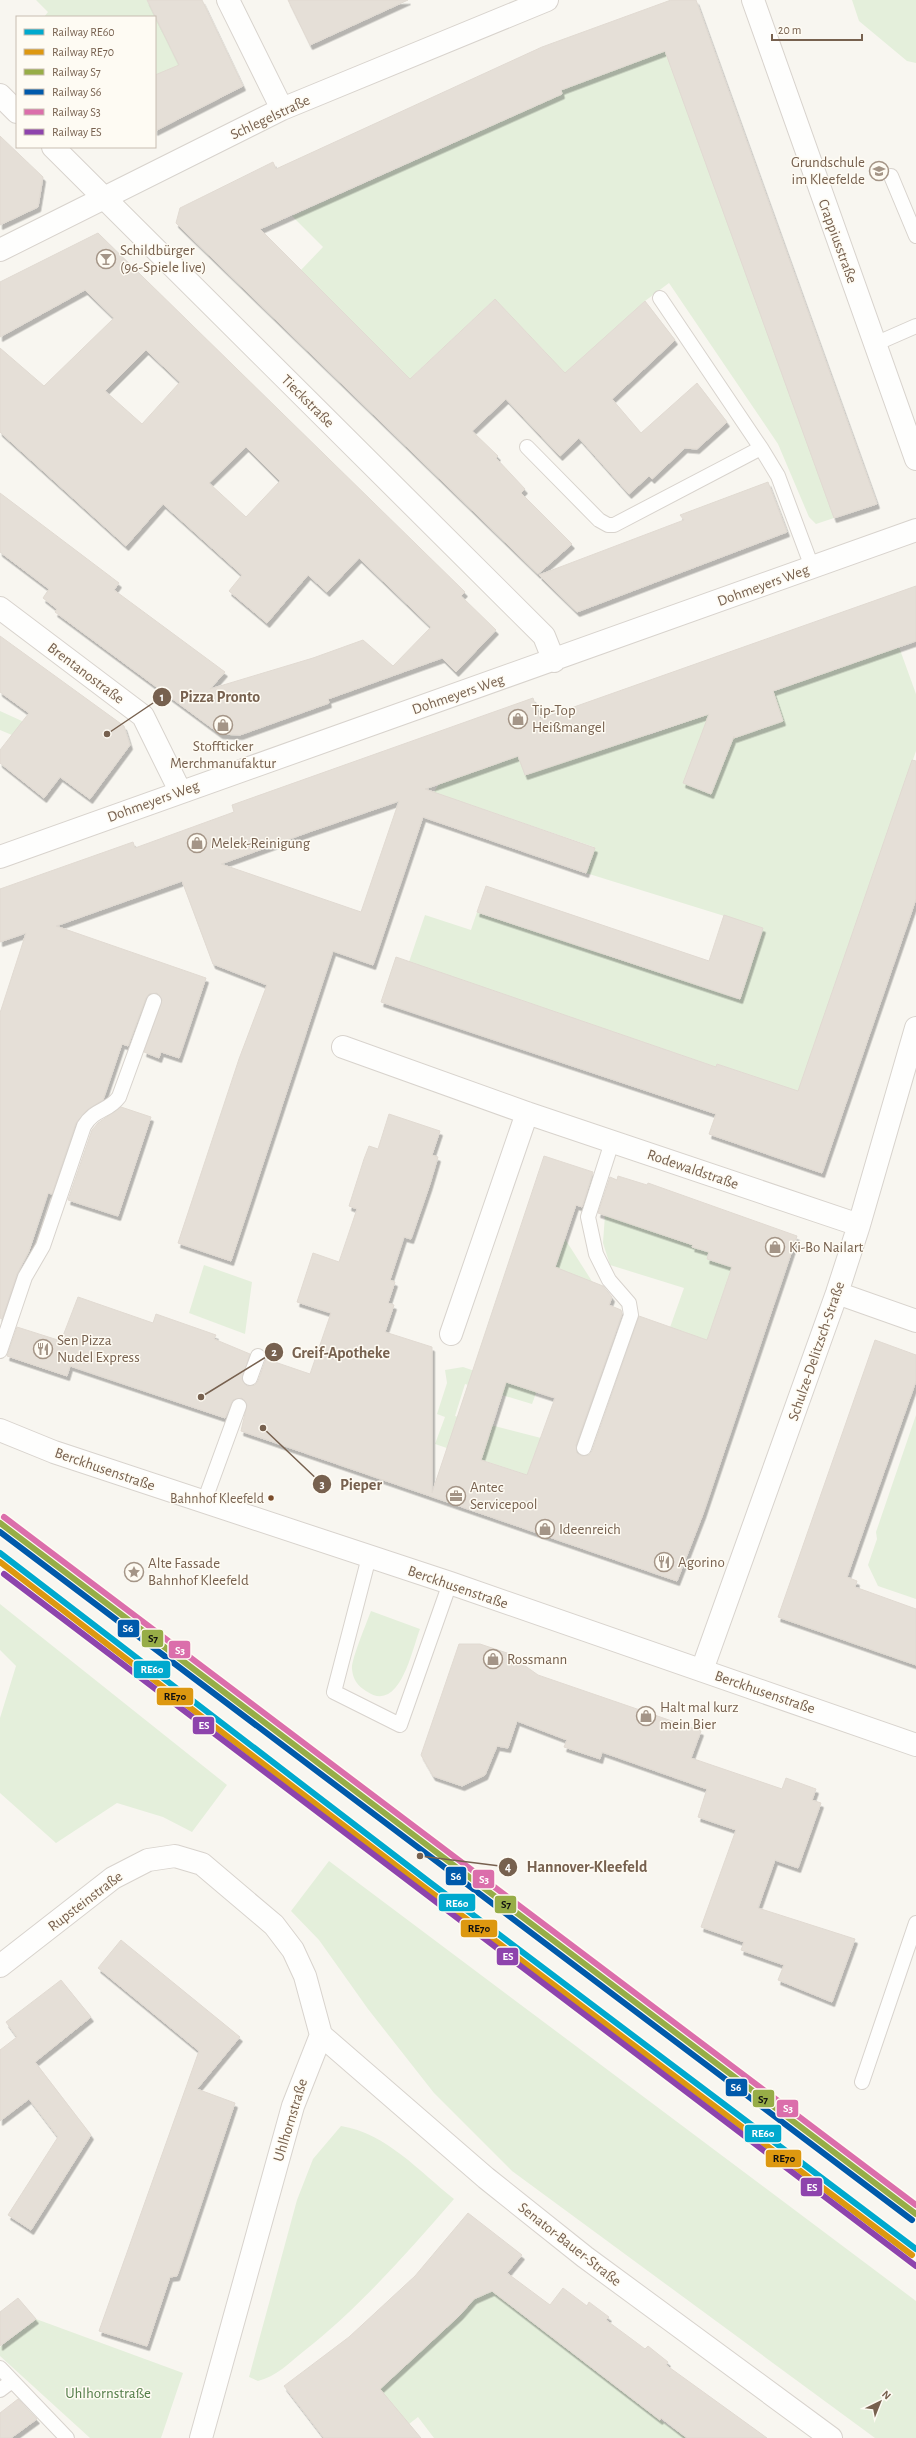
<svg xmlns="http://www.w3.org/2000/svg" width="916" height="2438" viewBox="0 0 916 2438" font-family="'Alegreya Sans',sans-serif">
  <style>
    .green { fill: #e4efdb }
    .building { fill: #e5dfd7; stroke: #e1dad2; fill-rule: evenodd; filter: url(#shadow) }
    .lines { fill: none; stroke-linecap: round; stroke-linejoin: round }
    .service-casing { stroke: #d8d3cd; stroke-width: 16 }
    .minor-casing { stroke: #d8d3cd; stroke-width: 24 }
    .tertiary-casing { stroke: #d8d3cd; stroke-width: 24 }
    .service { stroke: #fefefd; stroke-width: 14 }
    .minor { stroke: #fefefd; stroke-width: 22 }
    .tertiary { stroke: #fefefd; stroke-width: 22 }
    .rail-1-casing { stroke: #fefbf3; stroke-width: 9 }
    .rail-2-casing { stroke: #fefbf3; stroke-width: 9 }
    .rail-3-casing { stroke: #fefbf3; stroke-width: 9 }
    .rail-4-casing { stroke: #fefbf3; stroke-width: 9 }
    .rail-5-casing { stroke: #fefbf3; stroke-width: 9 }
    .rail-6-casing { stroke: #fefbf3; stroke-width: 9 }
    .rail-1 { stroke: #00a9ce; stroke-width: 6 }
    .rail-2 { stroke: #dd9810; stroke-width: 6 }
    .rail-3 { stroke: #97ad47; stroke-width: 6 }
    .rail-4 { stroke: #005aab; stroke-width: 6 }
    .rail-5 { stroke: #db6eab; stroke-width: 6 }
    .rail-6 { stroke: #8e44ad; stroke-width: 6 }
    .bus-dot { fill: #7a4b2a; stroke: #fefbf3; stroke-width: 1.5 }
    .labels { text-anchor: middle; stroke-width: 3; stroke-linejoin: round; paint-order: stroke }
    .bus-label { font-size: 14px; fill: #77614f; stroke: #fefbf3; text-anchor: end }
    .street-label { font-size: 15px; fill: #77614f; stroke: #fefbf3 }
    .poi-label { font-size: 15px; fill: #77614f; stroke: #fefbf3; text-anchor: start }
    .park-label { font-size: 15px; fill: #527c47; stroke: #fefbf3 }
    .leader { fill: none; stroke: #77614f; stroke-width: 1.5 }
    .callout-dot { fill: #77614f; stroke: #fefbf3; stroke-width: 1.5 }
    .mark-label { font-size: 12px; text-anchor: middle; font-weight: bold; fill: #fff }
    .callout-label { font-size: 16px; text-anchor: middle; font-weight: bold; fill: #77614f; stroke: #fefbf3; stroke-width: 3; stroke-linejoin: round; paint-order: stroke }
    .line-badge { stroke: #fefbf3; stroke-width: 1.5 }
    .badge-label { font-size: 11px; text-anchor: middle; font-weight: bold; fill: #fff }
    .pale-badge-label { font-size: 11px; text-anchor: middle; font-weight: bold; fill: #111 }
  </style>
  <defs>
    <filter id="shadow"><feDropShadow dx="2.5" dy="4.5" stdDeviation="0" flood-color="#0004"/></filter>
  </defs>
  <rect width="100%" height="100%" fill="#f8f6f0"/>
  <path class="green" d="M36,0H147L179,65L155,76V17H44L48,12Z
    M852,0H916V63L907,61L859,21Z
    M665,51L834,518L816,524L809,517L778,444L669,283L645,301L561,377L522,384L550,357L495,299L410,379L301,270L323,247L292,216L562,94L561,90Z
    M899,647L916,694V751L791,1113L758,1078L717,1064L716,1067L409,962L425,915L471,930L477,912L740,999L763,928L586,873L594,847L465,803L428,801L439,784L497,764V762L518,754L525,775L601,748L602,750L648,732L649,735Z
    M0,711L70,743L12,735L0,730Z
    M605,1215L693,1245L692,1247L709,1252L707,1259L732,1267L702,1357L620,1507L435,1444L445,1417L437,1414L447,1383L445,1370L463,1367L516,1385L565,1239L595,1286L573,1294L532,1404L465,1384L455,1416L541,1438L621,1465L684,1288L610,1265L603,1243Z
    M204,1265L252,1282L245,1334L189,1313Z
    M916,1415V1599L878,1586L868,1565L877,1539L876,1532Z
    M0,1604L227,1785L192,1832L163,1817L117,1803L56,1843L0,1793V1718L16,1666L0,1650Z
    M371,1611L420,1629C412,1649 400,1715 366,1691C358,1686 353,1680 352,1669C351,1660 367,1622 371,1611Z
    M329,1861L916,2301V2438H875L512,2171L434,2093L368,2009L319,1940L291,1911Z
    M341,2126C386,2133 420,2172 454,2199C406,2254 360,2307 304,2351C289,2363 277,2376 258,2381L249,2377L297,2200L313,2159Z
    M482,2289L492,2291L660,2420L687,2438H434L418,2417L409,2424L407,2421L359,2407L460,2315Z
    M36,2319L183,2373L161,2438H90L0,2356V2347Z"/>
  <path class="building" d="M147,0H202L243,86L155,131V75L179,65Z
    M288,0H408L310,45Z
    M671,0H696L877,504L834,518L665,51L561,90L562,94L260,229L410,379L495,299L565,373L645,301L675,340L612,399L641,433L697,383L727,422L697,449L685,448L652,479L649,476L629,494L579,438L560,456L506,399L472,431L498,456L496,458L525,489L521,493L572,544L538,574L176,223L180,208L273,162L276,169L542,47Z
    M0,136L43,177L38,207L0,225Z
    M98,233L465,592L461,596L496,630L456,672L442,658L328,699L329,703L240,735L220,734L55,612L57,609L43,598L49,589L0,552V493L119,583L114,590L225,672L210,689L313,658L363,640L393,666L431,627L359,558L327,592L308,575L267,623L229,591L242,575L163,504L126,546L0,432V348L44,386L114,318L85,290L0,337V282ZM146,350L180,382L142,424L105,391ZM246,447L280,481L246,517L209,483Z
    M768,482L787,532L577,612L539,575L684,520L680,515Z
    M916,586V641L773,691L783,721L734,738V736L711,794L683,783L709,714L525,775L518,756L425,789L595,848L586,873L423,817L373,965L333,951L231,1261L178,1243L239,1059L267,985L213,964L182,881L56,926L206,978L179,1058L161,1052L159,1058L144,1052L162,1000L157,993L149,994L146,998L128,1046L122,1044L103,1100L87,1110L76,1123L52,1194L48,1193L29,1251L17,1274L2,1319L0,1318V1013L26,933L0,942V889L133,842L135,848L234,812L232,805L533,698L540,719ZM399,801L361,912L221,864L309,832Z
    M0,636L124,726L130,745L90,799L60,777L44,798L0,763V750L29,713L0,692Z
    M912,760L916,761V899L822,1173L709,1134L716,1114L381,1002L396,957L716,1067L717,1064L798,1091Z
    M486,886L709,961L724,915L763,928L740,999L477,912Z
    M121,1107L151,1117L118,1216L68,1200L92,1130L98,1123Z
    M389,1114L440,1131L432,1155L438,1157L429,1187L411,1239L404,1237L390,1280L395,1282L388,1303L394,1305L385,1332L432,1347V1493L544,1156L593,1172L582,1207L576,1205L555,1267L603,1286L612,1297L609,1305L621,1310L622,1314L576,1445L577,1453L582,1456L589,1455L592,1451L639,1316L707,1340L732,1267L707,1259L709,1252L692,1247L693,1245L598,1213L610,1177L617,1180L618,1176L647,1185L648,1183L797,1236L703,1514L677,1581L241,1431L247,1405L242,1398L233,1400L225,1418L70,1366L67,1376L7,1356L17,1327L61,1341L78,1297L153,1323L156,1314L216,1335L214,1339L250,1354L242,1379L247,1386L255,1385L258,1381L266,1359L310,1374L331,1313L297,1302L313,1253L339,1262L357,1209L349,1206L364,1159L369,1146L378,1149ZM506,1382L555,1398L527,1475L481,1460Z
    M875,1340L916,1355V1381L847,1577L857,1581L855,1587L916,1609V1665L778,1617Z
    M459,1644H480L507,1653L538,1675L701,1731L691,1758L782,1789L786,1778L816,1789L812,1800L821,1803L798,1868L775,1860L758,1908L855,1939L832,2002L778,1980L784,1965L741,1950L744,1942L701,1927L736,1830L698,1817L707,1789L602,1752L600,1759L564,1747L567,1740L517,1721L508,1748L497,1746L485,1775L462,1786L433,1776L421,1755Z
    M121,1940L240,2037L197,2089L235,2103L177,2276L170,2277L147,2346L99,2331L199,2051L98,1968Z
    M61,1980L91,2017L35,2062L91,2135L31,2230L8,2215L58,2137L29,2099L0,2121V2050L17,2037L6,2022Z
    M468,2213L522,2255L507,2273L550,2305L563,2288L587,2306L589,2302L609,2317L606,2320L645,2349L648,2346L668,2362L666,2365L767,2438H687L661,2418L660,2420L492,2291L474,2299L460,2315L380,2389L421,2438H324L284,2386L349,2337L415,2276Z
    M18,2298L36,2319L0,2346V2312Z
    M18,2399L37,2419L11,2438H0V2413Z"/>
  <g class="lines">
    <defs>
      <path id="service" d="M891,176L916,236
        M660,298L761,448
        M875,344L916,326
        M527,447L599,520L608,525H614L761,448L778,476L812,567
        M0,1351L25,1277L43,1246L84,1126C95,1108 108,1112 119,1097L154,1001
        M250,1378L258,1356
        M584,1448L631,1315L629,1303L609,1280L596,1254L588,1217L612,1142
        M204,1502L239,1406
        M369,1557L334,1692L400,1725L450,1583
        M862,2082L916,1923
        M0,2368L67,2438
        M0,2390L12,2381"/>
      <path id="minor" d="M228,0L282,109
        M753,0L916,459
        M0,95L17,112
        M53,147L544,636L554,661
        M0,250L282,109L547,0
        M0,608L143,716L180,791
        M0,857L916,530
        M343,1047L527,1113L859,1225
        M837,1293L916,1321
        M451,1334L527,1113
        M702,1670L837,1293L859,1225L916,1028
        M0,1966L113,1878L148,1860L175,1856L202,1864L274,1925L293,1950L305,1976L321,2035L293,2106L201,2438
        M321,2035L486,2178L585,2257L831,2438"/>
      <path id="tertiary" d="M0,1430L54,1452L450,1583L916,1745"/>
    </defs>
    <use href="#service" class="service-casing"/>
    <use href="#minor" class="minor-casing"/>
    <use href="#tertiary" class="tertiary-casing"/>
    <use href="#service" class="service"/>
    <use href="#minor" class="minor"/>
    <use href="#tertiary" class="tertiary"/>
    <defs>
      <path id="rail-1" d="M0,1553L428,1881L916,2249"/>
      <path id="rail-2" d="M0,1562L424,1887L912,2255"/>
      <path id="rail-3" d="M0,1523L916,2214"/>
      <path id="rail-4" d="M0,1532L912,2220"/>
      <path id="rail-5" d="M4,1517L916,2205"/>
      <path id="rail-6" d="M4,1574L916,2266"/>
    </defs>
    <use href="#rail-1" class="rail-1-casing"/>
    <use href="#rail-2" class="rail-2-casing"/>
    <use href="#rail-3" class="rail-3-casing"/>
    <use href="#rail-4" class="rail-4-casing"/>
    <use href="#rail-5" class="rail-5-casing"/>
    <use href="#rail-6" class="rail-6-casing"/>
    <use href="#rail-1" class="rail-1"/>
    <use href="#rail-2" class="rail-2"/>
    <use href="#rail-3" class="rail-3"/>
    <use href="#rail-4" class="rail-4"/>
    <use href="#rail-5" class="rail-5"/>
    <use href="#rail-6" class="rail-6"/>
  </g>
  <defs>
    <symbol id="school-ring" viewBox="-11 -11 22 22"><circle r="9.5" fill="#fefbf3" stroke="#a49587" stroke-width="1.5"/><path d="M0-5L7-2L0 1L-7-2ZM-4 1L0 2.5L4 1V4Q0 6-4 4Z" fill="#a49587"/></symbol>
    <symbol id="bar-ring" viewBox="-11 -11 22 22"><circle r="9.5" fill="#fefbf3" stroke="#a49587" stroke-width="1.5"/><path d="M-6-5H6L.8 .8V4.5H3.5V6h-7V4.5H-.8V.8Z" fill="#a49587"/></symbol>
    <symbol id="shop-ring" viewBox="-11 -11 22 22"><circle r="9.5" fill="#fefbf3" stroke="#a49587" stroke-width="1.5"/><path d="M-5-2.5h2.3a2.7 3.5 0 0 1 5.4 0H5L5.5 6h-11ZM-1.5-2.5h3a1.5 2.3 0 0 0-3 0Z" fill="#a49587"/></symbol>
    <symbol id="restaurant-ring" viewBox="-11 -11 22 22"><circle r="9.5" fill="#fefbf3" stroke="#a49587" stroke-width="1.5"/><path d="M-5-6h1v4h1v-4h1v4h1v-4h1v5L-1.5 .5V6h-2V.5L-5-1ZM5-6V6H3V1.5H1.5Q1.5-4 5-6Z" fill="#a49587"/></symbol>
    <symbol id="office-ring" viewBox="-11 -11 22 22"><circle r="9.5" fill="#fefbf3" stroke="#a49587" stroke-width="1.5"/><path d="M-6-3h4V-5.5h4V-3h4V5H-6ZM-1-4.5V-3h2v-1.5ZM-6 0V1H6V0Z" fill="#a49587"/></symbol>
    <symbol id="sight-ring" viewBox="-11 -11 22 22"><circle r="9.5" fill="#fefbf3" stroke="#a49587" stroke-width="1.5"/><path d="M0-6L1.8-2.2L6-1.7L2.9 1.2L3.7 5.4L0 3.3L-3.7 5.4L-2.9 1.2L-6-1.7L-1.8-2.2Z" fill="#a49587"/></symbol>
  </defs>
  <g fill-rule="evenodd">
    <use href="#school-ring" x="868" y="160" width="22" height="22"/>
    <use href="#bar-ring" x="95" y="248" width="22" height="22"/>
    <use href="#shop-ring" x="507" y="708" width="22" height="22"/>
    <use href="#shop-ring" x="212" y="714" width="22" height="22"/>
    <use href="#shop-ring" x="186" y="832" width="22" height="22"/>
    <use href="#shop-ring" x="764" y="1236" width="22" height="22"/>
    <use href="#restaurant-ring" x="32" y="1338" width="22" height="22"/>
    <use href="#office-ring" x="445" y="1485" width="22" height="22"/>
    <use href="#shop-ring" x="534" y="1518" width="22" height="22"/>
    <use href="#restaurant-ring" x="653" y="1551" width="22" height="22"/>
    <use href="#sight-ring" x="123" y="1561" width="22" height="22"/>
    <use href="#shop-ring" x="482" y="1648" width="22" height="22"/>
    <use href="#shop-ring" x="635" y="1705" width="22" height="22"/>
  </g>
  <circle class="bus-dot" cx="271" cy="1498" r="3.5"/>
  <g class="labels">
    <g class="bus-label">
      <text x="264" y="1503">Bahnhof Kleefeld</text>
    </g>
    <g class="street-label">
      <text transform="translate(270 117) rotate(-25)" y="5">Schlegelstraße</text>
      <text transform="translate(838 241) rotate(70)" y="5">Crappiusstraße</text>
      <text transform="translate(308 401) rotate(45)" y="5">Tieckstraße</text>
      <text transform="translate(763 585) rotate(-20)" y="5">Dohmeyers Weg</text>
      <text transform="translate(86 673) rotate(37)" y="5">Brentanostraße</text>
      <text transform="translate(458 694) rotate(-19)" y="5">Dohmeyers Weg</text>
      <text transform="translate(153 801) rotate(-20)" y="5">Dohmeyers Weg</text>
      <text transform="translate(693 1169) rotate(19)" y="5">Rodewaldstraße</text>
      <text transform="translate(816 1351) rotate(-71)" y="5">Schulze-Delitzsch-Straße</text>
      <text transform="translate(105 1469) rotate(19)" y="5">Berckhusenstraße</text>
      <text transform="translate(458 1587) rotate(19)" y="5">Berckhusenstraße</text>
      <text transform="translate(765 1692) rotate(19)" y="5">Berckhusenstraße</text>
      <text transform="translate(85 1901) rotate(-37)" y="5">Rupsteinstraße</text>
      <text transform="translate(290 2120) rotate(-73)" y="5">Uhlhornstraße</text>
      <text transform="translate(570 2244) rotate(38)" y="5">Senator-Bauer-Straße</text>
    </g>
    <g class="poi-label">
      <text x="865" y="167" text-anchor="end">Grundschule<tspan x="865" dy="17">im Kleefelde</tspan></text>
      <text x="120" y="255">Schildbürger<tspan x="120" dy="17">(96-Spiele live)</tspan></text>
      <text x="532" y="715">Tip-Top<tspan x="532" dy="17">Heißmangel</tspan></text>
      <text x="223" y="751" text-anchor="middle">Stoffticker<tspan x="223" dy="17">Merchmanufaktur</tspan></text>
      <text x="211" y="848">Melek-Reinigung</text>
      <text x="789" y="1252">Ki-Bo Nailart</text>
      <text x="57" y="1345">Sen Pizza<tspan x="57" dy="17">Nudel Express</tspan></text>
      <text x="470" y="1492">Antec<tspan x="470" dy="17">Servicepool</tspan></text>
      <text x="559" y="1534">Ideenreich</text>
      <text x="678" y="1567">Agorino</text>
      <text x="148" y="1568">Alte Fassade<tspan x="148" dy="17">Bahnhof Kleefeld</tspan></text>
      <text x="507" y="1664">Rossmann</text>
      <text x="660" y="1712">Halt mal kurz<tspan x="660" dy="17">mein Bier</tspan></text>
    </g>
    <g class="park-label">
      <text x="108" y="2398">Uhlhornstraße</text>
    </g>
  </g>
  <path class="leader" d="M107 734L162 697M201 1397L274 1352M263 1428L322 1484M420 1856L508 1867"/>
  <g class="callout-dot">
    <circle cx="107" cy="734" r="4"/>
    <circle cx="201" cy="1397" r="4"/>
    <circle cx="263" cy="1428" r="4"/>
    <circle cx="420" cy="1856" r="4"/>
    <circle cx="162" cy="697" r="10"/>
    <circle cx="274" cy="1352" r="10"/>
    <circle cx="322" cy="1484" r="10"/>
    <circle cx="508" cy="1867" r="10"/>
  </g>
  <g class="mark-label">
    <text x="162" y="701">1</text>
    <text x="274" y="1356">2</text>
    <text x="322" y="1488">3</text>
    <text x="508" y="1871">4</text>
  </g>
  <g class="callout-label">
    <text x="220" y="702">Pizza Pronto</text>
    <text x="341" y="1358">Greif-Apotheke</text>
    <text x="361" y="1490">Pieper</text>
    <text x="587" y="1872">Hannover-Kleefeld</text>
  </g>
  <g class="line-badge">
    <rect x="117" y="1619" width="23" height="19" rx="4" fill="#005aab"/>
    <rect x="141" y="1629" width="23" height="19" rx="4" fill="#97ad47"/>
    <rect x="168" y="1640" width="23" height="19" rx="4" fill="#db6eab"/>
    <rect x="133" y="1660" width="38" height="19" rx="4" fill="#00a9ce"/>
    <rect x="156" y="1687" width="38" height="19" rx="4" fill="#dd9810"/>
    <rect x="192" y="1716" width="23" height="19" rx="4" fill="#8e44ad"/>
    <rect x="445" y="1866" width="22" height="20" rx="4" fill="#005aab"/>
    <rect x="472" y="1869" width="23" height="20" rx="4" fill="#db6eab"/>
    <rect x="438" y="1893" width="38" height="19" rx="4" fill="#00a9ce"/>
    <rect x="494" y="1895" width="23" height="19" rx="4" fill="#97ad47"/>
    <rect x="460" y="1919" width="38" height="19" rx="4" fill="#dd9810"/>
    <rect x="496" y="1947" width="23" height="19" rx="4" fill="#8e44ad"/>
    <rect x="725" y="2078" width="23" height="19" rx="4" fill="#005aab"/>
    <rect x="752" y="2089" width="23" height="19" rx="4" fill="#97ad47"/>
    <rect x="776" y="2099" width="23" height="19" rx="4" fill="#db6eab"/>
    <rect x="744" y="2124" width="38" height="19" rx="4" fill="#00a9ce"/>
    <rect x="765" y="2149" width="37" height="19" rx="4" fill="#dd9810"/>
    <rect x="800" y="2177" width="23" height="20" rx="4" fill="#8e44ad"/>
  </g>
  <g class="badge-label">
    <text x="128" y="1632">S6</text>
    <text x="180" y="1654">S3</text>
    <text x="152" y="1673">RE60</text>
    <text x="204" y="1729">ES</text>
    <text x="456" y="1880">S6</text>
    <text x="484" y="1883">S3</text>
    <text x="457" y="1907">RE60</text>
    <text x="508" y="1960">ES</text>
    <text x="736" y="2091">S6</text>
    <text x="788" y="2112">S3</text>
    <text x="763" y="2137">RE60</text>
    <text x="812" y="2191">ES</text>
  </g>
  <g class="pale-badge-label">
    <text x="153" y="1642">S7</text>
    <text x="175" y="1700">RE70</text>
    <text x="506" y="1908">S7</text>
    <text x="479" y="1932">RE70</text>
    <text x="763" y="2103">S7</text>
    <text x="784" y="2162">RE70</text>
  </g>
  <rect x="16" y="16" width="140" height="132" fill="#fefbf3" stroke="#c8bdb1"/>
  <rect x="24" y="29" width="20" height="6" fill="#00a9ce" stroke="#c8bdb1"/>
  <text x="52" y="36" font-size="12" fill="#77614f">Railway RE60</text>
  <rect x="24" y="49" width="20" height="6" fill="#dd9810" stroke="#c8bdb1"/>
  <text x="52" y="56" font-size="12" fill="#77614f">Railway RE70</text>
  <rect x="24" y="69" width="20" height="6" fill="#97ad47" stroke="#c8bdb1"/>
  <text x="52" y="76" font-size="12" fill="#77614f">Railway S7</text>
  <rect x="24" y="89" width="20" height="6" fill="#005aab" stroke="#c8bdb1"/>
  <text x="52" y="96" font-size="12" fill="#77614f">Railway S6</text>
  <rect x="24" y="109" width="20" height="6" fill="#db6eab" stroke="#c8bdb1"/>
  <text x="52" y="116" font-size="12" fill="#77614f">Railway S3</text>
  <rect x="24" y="129" width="20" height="6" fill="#8e44ad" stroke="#c8bdb1"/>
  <text x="52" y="136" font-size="12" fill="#77614f">Railway ES</text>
  <g transform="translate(880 2402) rotate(43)" stroke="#fefbf3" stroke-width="3" paint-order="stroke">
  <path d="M0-3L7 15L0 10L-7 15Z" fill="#77614f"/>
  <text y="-6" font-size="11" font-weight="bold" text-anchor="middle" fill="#77614f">N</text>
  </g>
  <path d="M772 34v6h90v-6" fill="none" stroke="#77614f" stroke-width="2"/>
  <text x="778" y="34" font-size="12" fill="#77614f" stroke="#fefbf3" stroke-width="3" paint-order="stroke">20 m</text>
</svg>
